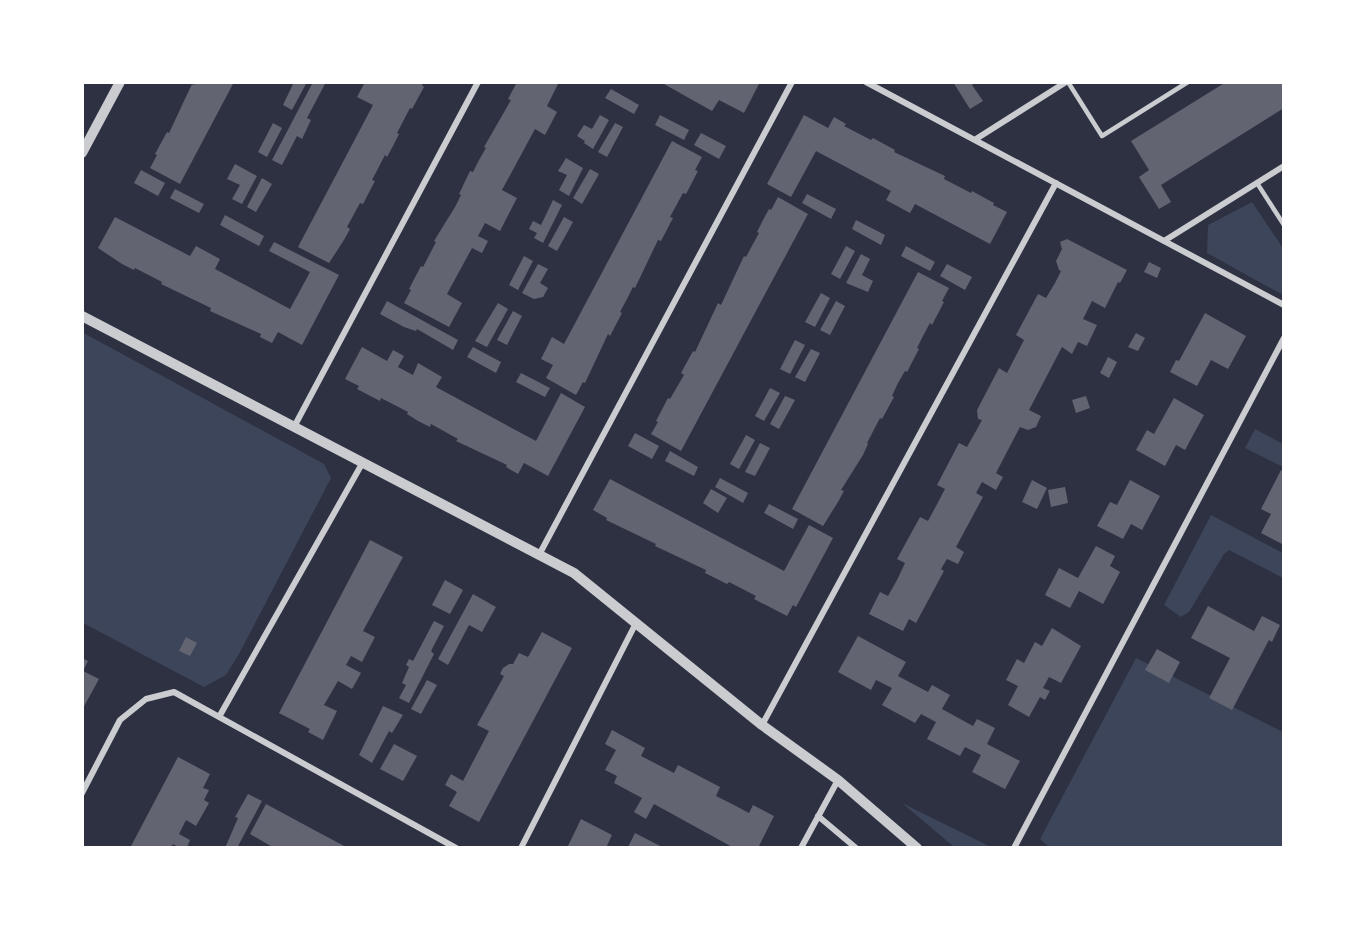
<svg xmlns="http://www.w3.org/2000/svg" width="1366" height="930" viewBox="0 0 1366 930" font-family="'Sofia Sans Condensed',sans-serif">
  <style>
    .green { fill: #3c4559 }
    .building { fill: #626471 }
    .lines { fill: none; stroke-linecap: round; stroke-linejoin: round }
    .service { stroke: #caccd0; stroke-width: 4.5 }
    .minor { stroke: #caccd0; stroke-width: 6 }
    .tertiary { stroke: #caccd0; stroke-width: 10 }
  </style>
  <rect width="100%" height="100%" fill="#2d3142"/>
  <path class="green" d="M1252,202L1283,248V295L1207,253L1208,225Z
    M82,332L324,464L331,478L239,654L226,675L204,687L83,623Z
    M1255,429L1283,444V467L1245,448Z
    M1211,515L1283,553V578L1229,550L1224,554L1189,612L1181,617L1164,605Z
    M1136,658L1283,732V847L1050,848L1040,839Z
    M902,803L991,847H954Z"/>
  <path class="building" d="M196,82H234L180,184L150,168L157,155L155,154L167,132L169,133L192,84L194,85Z
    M294,82H307L292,110L283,105Z
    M313,82H326L307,118L311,120L302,139L297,136L282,165L272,160Z
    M365,82H423L422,85L424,87L412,109L410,108L397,133L399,134L393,146L387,157L385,155L372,180L375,181L363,204L360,203L347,227L350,229L344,240L329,263L298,247L373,105L357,97Z
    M517,82H559L547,106L557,112L545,135L535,129L502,190L517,198L500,231L485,223L478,236L488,241L482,253L472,248L447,294L462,303L449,327L404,303L411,290L409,289L421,266L423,267L436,242L434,241L455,207L461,195L459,194L470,171L473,172L479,160L486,148L484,147L511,100L508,99Z
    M664,82H760L744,113L719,100L712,111L664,84Z
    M953,82H975L972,85L983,101L970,109Z
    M1226,82H1284V108L1161,185L1171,202L1159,209L1139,177L1149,170L1131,141Z
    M611,89L639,105L634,114L605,98Z
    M600,115L609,120L593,149L584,143L585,141L577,136L584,125L592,129Z
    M660,115L689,130L684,140L655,125Z
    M804,115L828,128L834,117L846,124L844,126L871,140L873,138L895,150L894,152L945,176L944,179L971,193L972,191L994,203L993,205L1007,212L990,244L915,204L910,213L886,200L891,191L816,151L791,197L767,184Z
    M273,123L282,128L267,157L258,152Z
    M615,123L623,127L607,157L598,152Z
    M701,133L726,146L719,159L694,145Z
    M672,141L702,157L695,170L698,171L686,194L683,193L670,217L673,218L661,241L658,240L635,288L633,287L627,299L620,312L622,313L610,336L608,334L585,383L583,382L576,395L546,378L553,365L541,359L552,337L564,344Z
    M566,158L583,168L569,196L559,190L567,175L558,171Z
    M235,164L257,176L242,204L232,199L240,185L227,179Z
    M590,169L599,174L582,204L573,198Z
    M141,170L165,183L158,196L134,183Z
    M262,178L272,184L256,212L247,207Z
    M175,189L204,204L199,213L170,198Z
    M807,194L836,209L831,219L802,203Z
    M778,197L808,214L681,451L651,434L658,422L656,421L668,398L670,399L684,375L681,373L693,351L695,352L718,303L721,305L744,256L746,257L759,233L757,232L763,220L769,209L771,210Z
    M553,200L562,205L543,243L534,238L537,233L529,229L533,221L541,225Z
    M225,215L264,236L259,246L220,225Z
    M115,217L190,256L196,246L220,259L215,269L290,309L310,272L269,251L274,242L339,275L302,345L278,332L272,343L260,337L261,334L210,311L211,308L161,284L162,282L135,268L134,270L122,264L98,248Z
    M564,217L573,222L557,251L548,246Z
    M856,220L885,235L881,245L852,229Z
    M1067,239L1127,270L1120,283L1118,282L1105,308L1092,301L1083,319L1097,325L1087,346L1078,342L1072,354L1062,347L1029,410L1041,416L1036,427L1028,430L1020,427L996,473L1003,477L996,490L982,482L976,493L983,497L956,547L964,552L958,564L947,559L941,569L944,571L916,623L909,619L903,631L869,614L880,592L888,596L897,580L905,563L897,559L920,517L928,521L936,506L945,489L937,485L959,443L967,447L976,431L982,420L978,419L977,410L999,368L1007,373L1024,340L1016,335L1038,294L1046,298L1055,283L1061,271L1059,270L1056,261L1062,249L1060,242Z
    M846,246L855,251L840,279L831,274Z
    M906,246L935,262L930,271L901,256Z
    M861,254L870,259L862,275L873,281L868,292L846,283Z
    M524,256L533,261L518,290L509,285Z
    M1149,262L1161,268L1157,278L1144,272Z
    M538,264L548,269L540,283L548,288L543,297L534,299L522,293Z
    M947,264L972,277L965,290L940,276Z
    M918,272L949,288L942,301L944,302L932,325L930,323L923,336L917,348L919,349L907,372L905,371L898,383L892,396L894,397L882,419L880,418L867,443L868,444L863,455L841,490L844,491L838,502L823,526L792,509Z
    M821,293L830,298L815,327L805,322Z
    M387,301L458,340L453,350L417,329L416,331L404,327L380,314Z
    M836,301L845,306L830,335L820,330Z
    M498,303L508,309L487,347L475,341Z
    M513,311L522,316L507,345L497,340Z
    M1205,313L1246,336L1228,369L1211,360L1197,386L1170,372L1176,360L1179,361Z
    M1136,333L1145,338L1138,351L1128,347Z
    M795,340L805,345L790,374L780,369Z
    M362,347L387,361L393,350L404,356L398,367L413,375L418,363L442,377L436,387L536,441L561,393L585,407L548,476L524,463L518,474L506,467L507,465L456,441L458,439L431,424L430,427L418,421L407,414L408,412L381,398L380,401L357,389L359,386L345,379Z
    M473,347L501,362L496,373L467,357Z
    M811,349L820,353L805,382L795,377Z
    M1108,357L1117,362L1109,378L1100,373Z
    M521,373L550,388L545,397L516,382Z
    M770,388L780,393L764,421L755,416Z
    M785,396L795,400L779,429L770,424Z
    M1086,396L1090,408L1076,413L1072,400Z
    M1174,398L1204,415L1185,450L1176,445L1165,466L1136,450L1147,430L1154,434Z
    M635,433L659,446L652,459L628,446Z
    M746,435L755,440L739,469L730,464Z
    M760,443L770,448L755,476L745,472Z
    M670,451L698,467L694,476L665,461Z
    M1281,470L1284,472V545L1261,533L1271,514L1261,509Z
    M720,478L748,493L743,503L715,487Z
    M610,479L784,571L809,525L833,538L796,607L793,605L787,616L754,599L756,596L729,582L727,584L705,573L706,570L655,546L656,544L606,520L607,518L593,510Z
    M1032,480L1047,488L1037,509L1022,502Z
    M1130,480L1160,496L1142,530L1131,524L1123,539L1097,526L1110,502L1117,505Z
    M1065,487L1068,503L1051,507L1048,490Z
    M711,489L727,498L718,513L703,503Z
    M769,504L798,519L793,529L764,513Z
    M370,540L403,557L363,631L375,637L362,662L351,656L346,665L361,673L352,689L338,681L324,705L337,711L323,740L308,732L310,729L279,713Z
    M1096,546L1115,556L1110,566L1120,572L1103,604L1079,591L1070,608L1045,595L1059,568L1078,578Z
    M445,580L463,590L450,614L432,605Z
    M473,594L496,607L482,632L469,625L448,665L438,659Z
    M1208,606L1254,631L1262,616L1280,625L1272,642L1269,640L1232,710L1209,698L1230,658L1191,638Z
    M434,621L444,626L431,651L434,654L409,703L399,698L406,685L402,683L409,667L406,665L409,659L413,661Z
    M1052,628L1081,646L1061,683L1049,677L1043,688L1050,691L1045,700L1040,697L1029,717L1008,705L1018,686L1006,680L1017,659L1024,663L1035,642L1042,646Z
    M542,632L572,648L479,822L449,806L457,792L445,785L451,774L463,781L489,731L477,725L504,676L500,674L503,668L509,664H513L519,653L528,657Z
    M858,636L906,662L898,676L928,692L932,685L950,695L942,709L973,726L977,719L995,728L987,744L1020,761L1005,789L972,772L981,755L965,747L960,756L927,739L936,722L921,714L915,723L882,705L892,688L876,680L871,690L838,672Z
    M186,637L197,643L190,656L179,651Z
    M1157,649L1180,662L1169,683L1145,670Z
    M82,658L88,661L83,671L99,679L82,710Z
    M427,680L437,685L421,714L411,709Z
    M383,706L403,715L392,733L389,731L372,763L359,755Z
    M612,730L645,748L641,756L674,773L678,765L720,787L716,796L732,804L749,813L753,805L774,816L758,848H734L654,804L646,819L634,812L642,798L614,783L617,776L605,770L616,750L605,744Z
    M394,744L417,756L403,781L380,769Z
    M178,757L210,774L203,788L209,790L204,800L209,803L196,826L186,820L179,834L190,840L187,848H179L173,844L171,848H130Z
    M248,794L262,801L237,848H225L238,818L235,817Z
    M266,804L316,831L348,848H274L250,834Z
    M581,819L612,835L606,848H567Z
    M635,833L664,848H629L628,847Z"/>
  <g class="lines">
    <path class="service" d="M1068,82L1102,136L1188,82
      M1257,183L1284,225"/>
    <path class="minor" d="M866,82L1284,305
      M976,139L1066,82
      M1164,241L1284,166
      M294,427L478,82
      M539,555L792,82
      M219,717L363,462
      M762,725L1056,183
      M82,793L120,720L146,699L174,692L456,848
      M818,816L856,848
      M521,848L636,623
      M801,848L838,780
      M1014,848L1284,338"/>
    <path class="tertiary" d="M82,153L120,82
      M82,316L574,573L762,725L838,780L917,848"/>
  </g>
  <rect width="1366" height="930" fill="none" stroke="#ffffff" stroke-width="168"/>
</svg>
